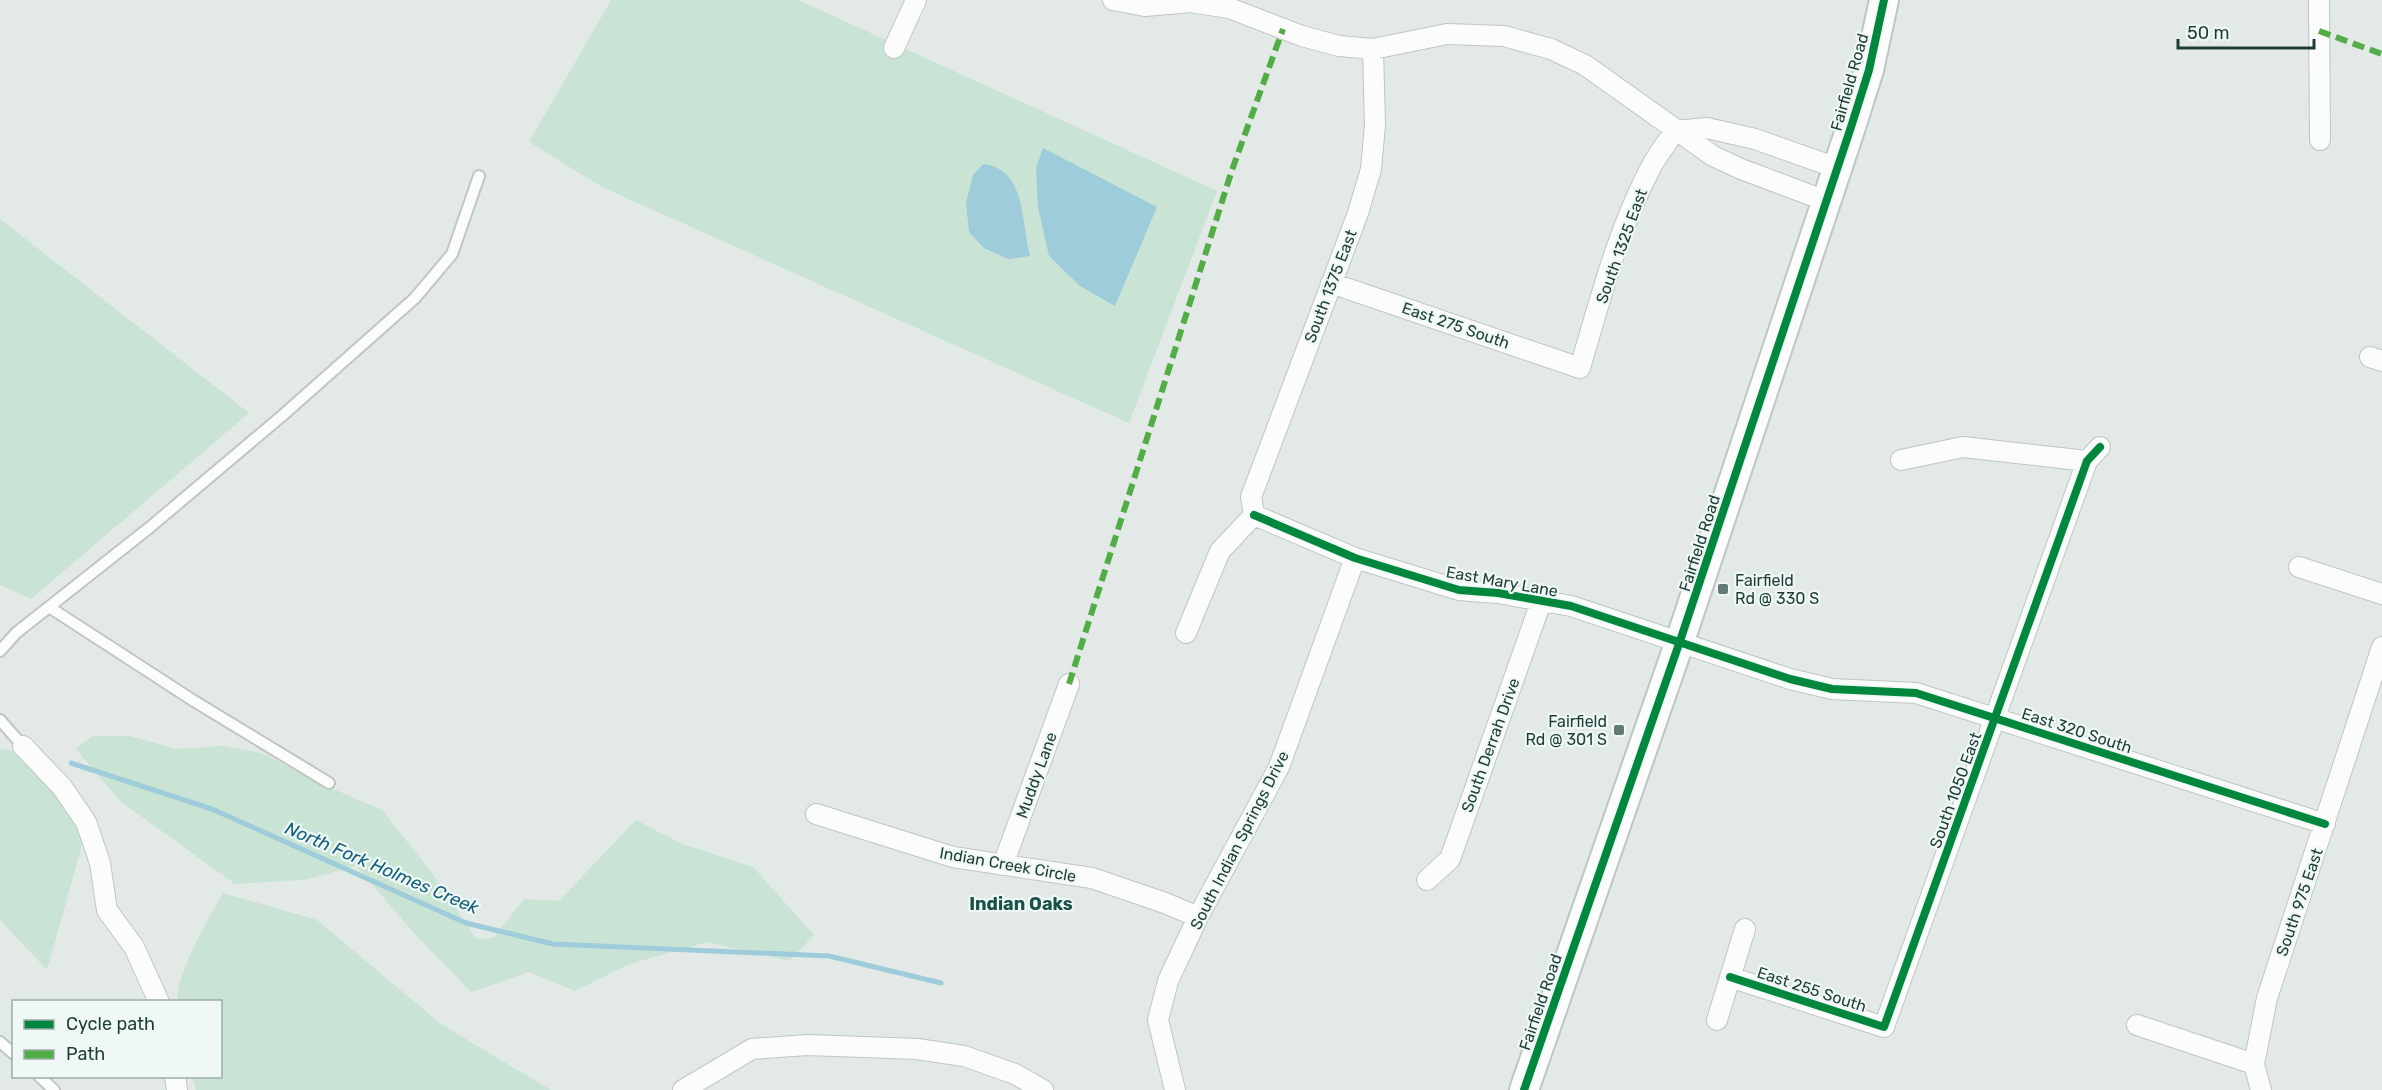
<svg xmlns="http://www.w3.org/2000/svg" width="2382" height="1090" viewBox="0 0 2382 1090" font-family="Rubik,sans-serif">
  <style>
    .green { fill: #c9e4d4 }
    .water { fill: #9eccdb }
    .lines { fill: none; stroke-linecap: round; stroke-linejoin: round }
    .stream { stroke: #9eccdb; stroke-width: 5 }
    .lane-casing { stroke: #bfc6c3; stroke-width: 14 }
    .street-casing { stroke: #bfc6c3; stroke-width: 22 }
    .secondary-casing { stroke: #bdc6c3; stroke-width: 32 }
    .lane { stroke: #fbfcfb; stroke-width: 10 }
    .street { stroke: #fbfcfb; stroke-width: 20 }
    .secondary { stroke: #fbfcfb; stroke-width: 28 }
    .quiet { stroke: #52ad46; stroke-width: 6; stroke-dasharray: 12 6; stroke-linecap: butt }
    .cycleway-casing { stroke: #eff8f5; stroke-width: 11 }
    .cycleway { stroke: #00873e; stroke-width: 8 }
    .poi-dot { fill: #637975; stroke: #eff8f5; stroke-width: 2 }
    .labels { text-anchor: middle; stroke-width: 4.5; stroke-linejoin: round; paint-order: stroke }
    .street-label { font-size: 16px; fill: #1e3d38; stroke: #eff8f5 }
    .poi-label { font-size: 16px; fill: #1e3d38; stroke: #eff8f5; text-anchor: start }
    .water-label { font-size: 18px; font-style: italic; fill: #14607d; stroke: #eff8f5 }
    .neighbourhood-label { font-size: 18px; font-weight: bold; fill: #195049; stroke: #eff8f5 }
  </style>
  <rect width="100%" height="100%" fill="#e2e9e6"/>
  <path class="green" d="M611,0H798L1217,191L1129,423L602,187L529,142Z
    M0,219L249,413L31,599L0,585Z
    M92,736H130L177,749L223,746L262,753L317,782L382,810L435,877L476,939L493,938L524,899L559,901L636,820L682,844L753,867L814,935L789,961L708,942L629,964L575,991L529,972L471,992L415,934L356,866L304,880L235,884L120,801L76,749Z
    M0,749L16,751L57,790L77,828L82,845L47,970L0,920Z
    M223,893L317,920L441,1024L551,1090H196L192,1077L220,1076V1002L178,1001C174,977 210,916 223,893Z"/>
  <path class="water" d="M1043,148L1157,207L1115,306L1080,286L1049,256L1038,207L1036,168Z
    M983,164C1027,169 1021,223 1030,256L1008,259L984,248L969,232L966,203L973,175Z"/>
  <g class="lines">
    <path class="stream" d="M71,763L212,809L466,923L553,944L829,956L941,983"/>
    <defs>
      <path id="lane" d="M49,607L194,701L329,783
        M0,651L16,633L149,528L283,415L415,298L452,254L479,176
        M0,720L23,746
        M0,1042L14,1054
        M39,1076L54,1090"/>
      <path id="street" d="M1113,0L1145,6L1191,2L1229,8L1302,36L1339,46L1373,49L1447,34L1504,36L1551,49L1585,65L1713,156L1741,169L1826,201
        M2319,0L2320,140
        M894,48L916,0
        M1675,131L1707,128L1755,139L1837,168
        M1331,283L1580,368C1600,300 1618,229 1652,165C1659,153 1667,142 1675,131
        M2370,357L2382,361
        M1901,460L1963,447L2087,461
        M1254,515L1355,558L1459,590L1498,593L1571,606L1790,679L1832,689L1916,693L2325,824
        M1254,515L1251,497L1358,213L1371,169L1375,125L1373,49
        M2299,567L2382,594
        M1186,633L1220,551L1254,515
        M23,746L62,787L86,822L100,863L107,910L134,947L159,1002
        M816,814L953,857L1092,878L1165,903L1198,917
        M1003,865L1069,684
        M1427,880L1450,859L1541,602
        M1730,977L1884,1027L2087,461L2100,447
        M1717,1020L1745,929
        M2137,1025L2254,1064
        M175,1076L177,1090
        M683,1090L752,1049L808,1045L917,1049L964,1056L1015,1074L1043,1090
        M1175,1090L1158,1020L1168,981L1198,917L1279,767L1355,558
        M2261,1090L2254,1064L2267,998L2382,647"/>
      <path id="secondary" d="M1524,1090L1680,641L1851,127L1869,70L1884,0"/>
    </defs>
    <use href="#lane" class="lane-casing"/>
    <use href="#street" class="street-casing"/>
    <use href="#secondary" class="secondary-casing"/>
    <use href="#lane" class="lane"/>
    <use href="#street" class="street"/>
    <use href="#secondary" class="secondary"/>
    <path class="quiet" d="M2319,31L2382,54
      M1069,684L1232,170L1283,29"/>
    <defs>
      <path id="cycleway" d="M1254,515L1355,558L1459,590L1498,593L1571,606L1790,679L1832,689L1916,693L2325,824
        M1730,977L1884,1027L2087,461L2100,447
        M1524,1090L1680,641L1851,127L1869,70L1884,0"/>
    </defs>
    <use href="#cycleway" class="cycleway-casing"/>
    <use href="#cycleway" class="cycleway"/>
  </g>
  <g class="poi-dot">
    <rect x="1717" y="583" width="12" height="12" rx="3"/>
    <rect x="1613" y="724" width="12" height="12" rx="3"/>
  </g>
  <g class="labels">
    <g class="street-label">
      <text transform="translate(1849 82) rotate(-74)" y="6">Fairfield Road</text>
      <text transform="translate(1621 246) rotate(-70)" y="6">South 1325 East</text>
      <text transform="translate(1330 286) rotate(-69)" y="6">South 1375 East</text>
      <text transform="translate(1456 325) rotate(19)" y="6">East 275 South</text>
      <text transform="translate(1699 543) rotate(-72)" y="6">Fairfield Road</text>
      <text transform="translate(1502 581) rotate(10)" y="6">East Mary Lane</text>
      <text transform="translate(2077 730) rotate(18)" y="6">East 320 South</text>
      <text transform="translate(1490 745) rotate(-70)" y="6">South Derrah Drive</text>
      <text transform="translate(1036 775) rotate(-70)" y="6">Muddy Lane</text>
      <text transform="translate(1955 790) rotate(-70)" y="6">South 1050 East</text>
      <text transform="translate(1239 840) rotate(-63)" y="6">South Indian Springs Drive</text>
      <text transform="translate(1008 864) rotate(10)" y="6">Indian Creek Circle</text>
      <text transform="translate(2299 902) rotate(-71)" y="6">South 975 East</text>
      <text transform="translate(1812 989) rotate(18)" y="6">East 255 South</text>
      <text transform="translate(1540 1002) rotate(-71)" y="6">Fairfield Road</text>
    </g>
    <g class="poi-label">
      <text x="1735" y="586">Fairfield<tspan x="1735" dy="18">Rd @ 330 S</tspan></text>
      <text x="1607" y="727" text-anchor="end">Fairfield<tspan x="1607" dy="18">Rd @ 301 S</tspan></text>
    </g>
    <g class="water-label">
      <text transform="translate(382 868) rotate(23)" y="6">North Fork Holmes Creek</text>
    </g>
    <g class="neighbourhood-label">
      <text x="1021" y="910">Indian Oaks</text>
    </g>
  </g>
  <rect x="12" y="1000" width="210" height="78" fill="#eff8f5" stroke="#9bada9" stroke-width="1.5"/>
  <rect x="24" y="1020" width="30" height="9" fill="#00873e" stroke="#9bada9" stroke-width="1.5"/>
  <text x="66" y="1030" font-size="18" fill="#1e3d38">Cycle path</text>
  <rect x="24" y="1050" width="30" height="9" fill="#52ad46" stroke="#9bada9" stroke-width="1.5"/>
  <text x="66" y="1060" font-size="18" fill="#1e3d38">Path</text>
  <path d="M2178 39v9h136v-9" fill="none" stroke="#1e3d38" stroke-width="3"/>
  <text x="2187" y="39" font-size="18" fill="#1e3d38" stroke="#eff8f5" stroke-width="4.5" paint-order="stroke">50 m</text>
</svg>
